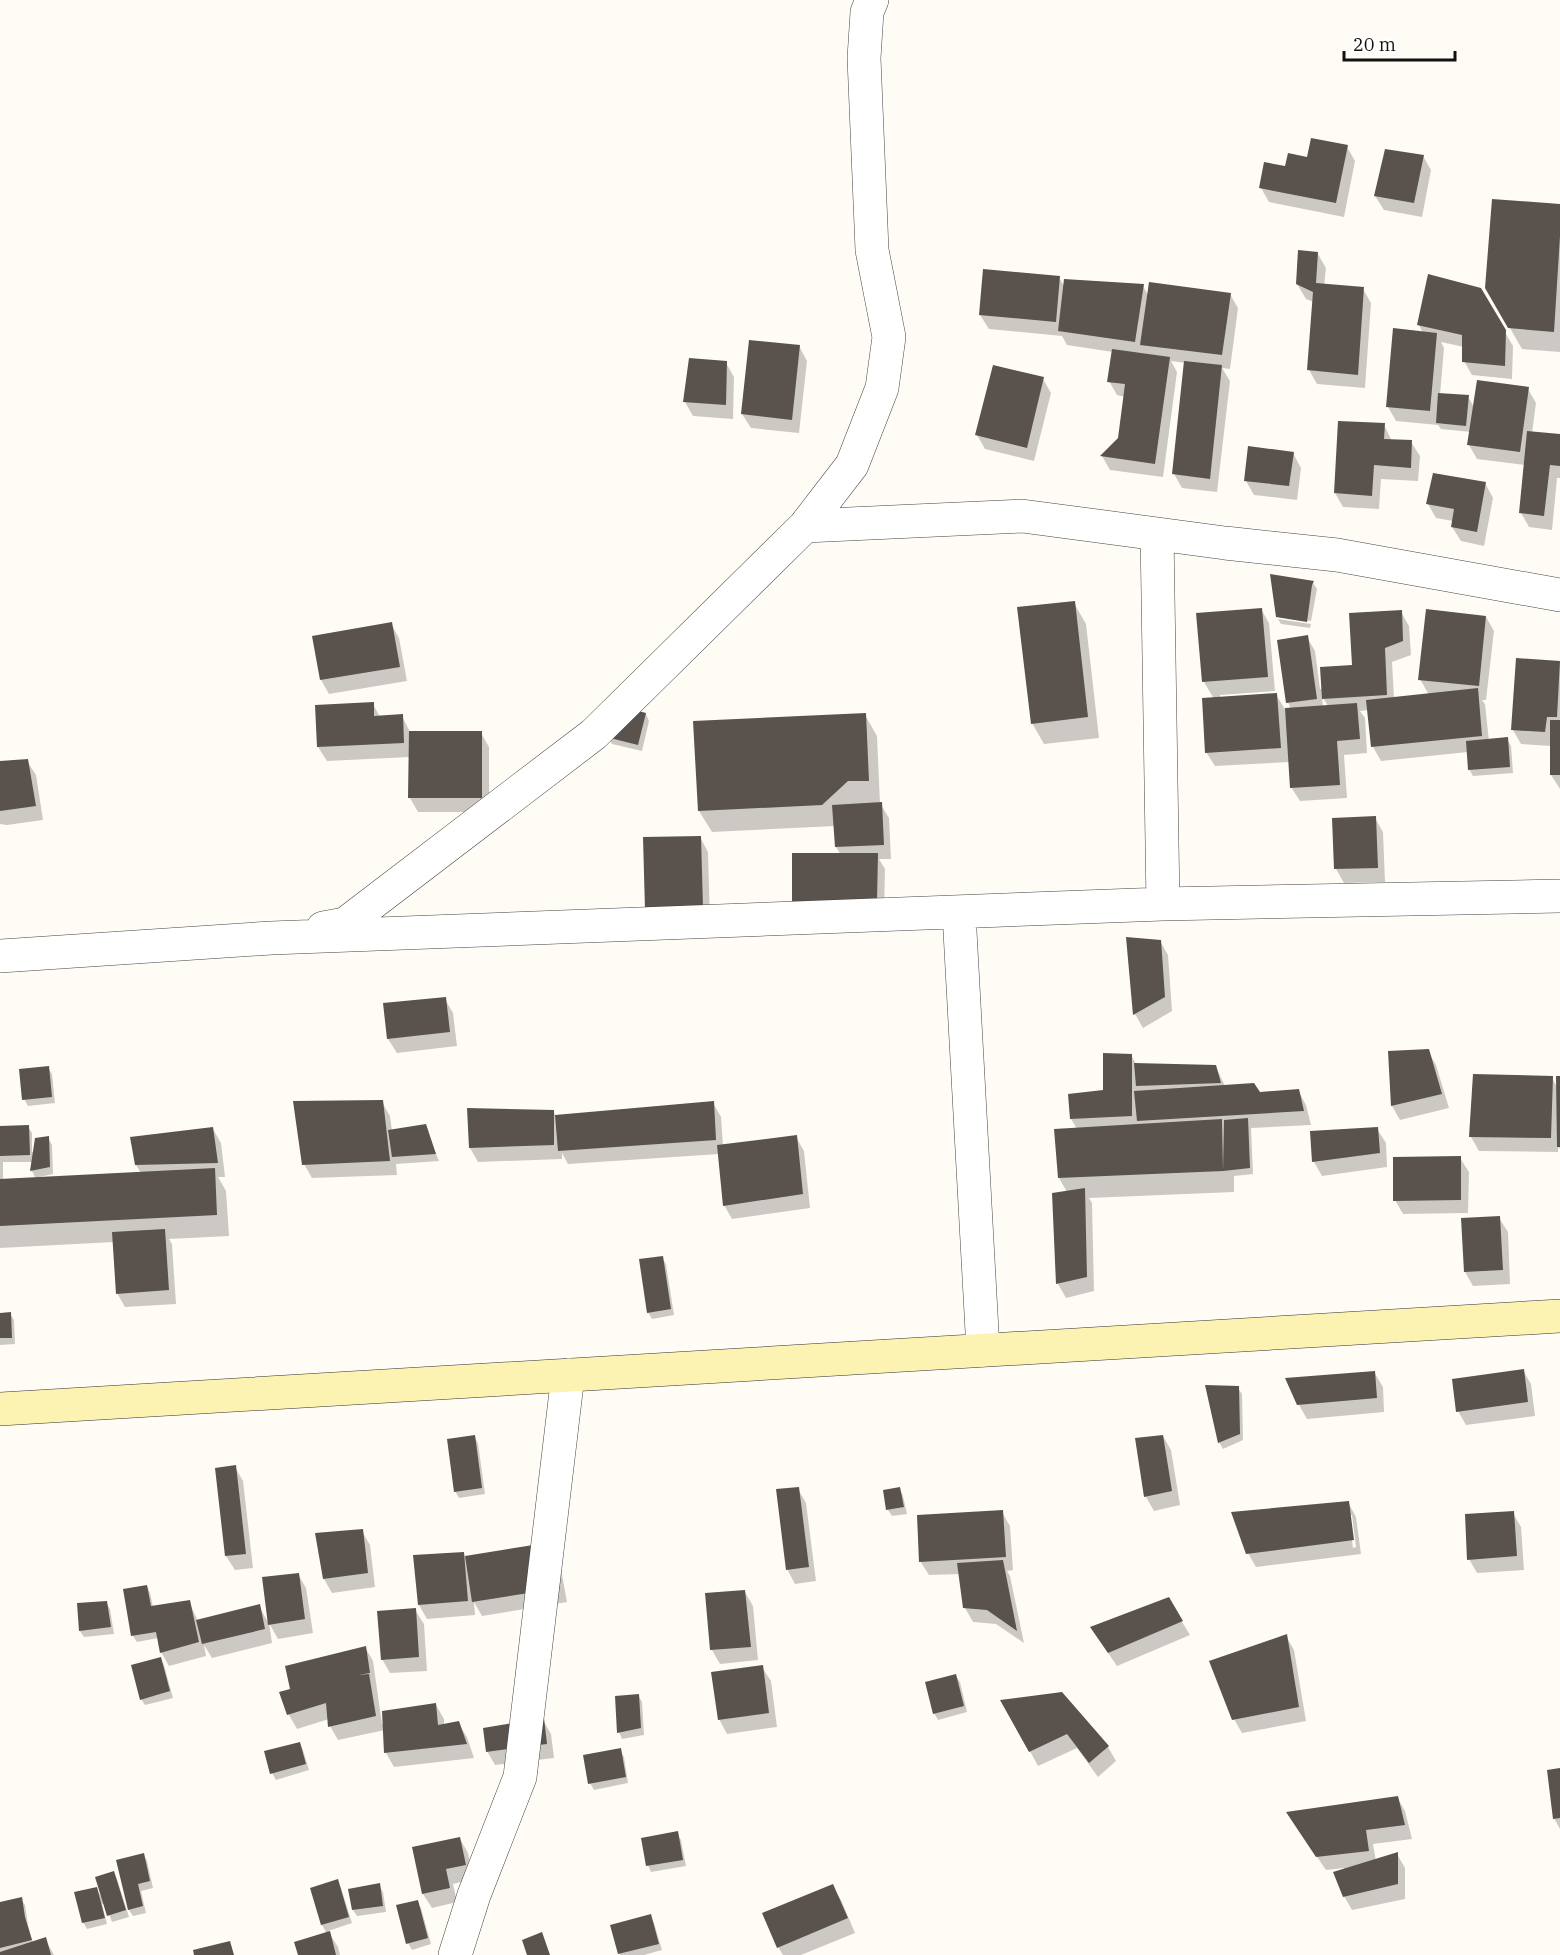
<svg xmlns="http://www.w3.org/2000/svg" width="1560" height="1955" viewBox="0 0 1560 1955" font-family="'IBM Plex Serif',serif">
  <style>
    .shadow { fill: #0003; fill-rule: evenodd }
    .building { fill: #59524d }
    .lines { fill: none; stroke-linecap: round; stroke-linejoin: round }
    .street-casing { stroke: #444; stroke-width: 34 }
    .secondary-casing { stroke: #333; stroke-width: 34 }
    .street { stroke: #fff; stroke-width: 33 }
    .secondary { stroke: #fcf2b2; stroke-width: 33 }
  </style>
  <rect width="100%" height="100%" fill="#fffcf5"/>
  <path class="shadow" d="M1347,147L1355,161L1344,217L1269,202L1261,188L1308,158Z
    M1423,156L1431,170L1422,217L1384,210L1375,196Z
    M1560,205V352L1522,349L1487,288Z
    M1318,254L1326,268L1324,286L1363,289L1371,303L1365,388L1317,384L1309,370L1314,302L1306,299L1297,284Z
    M1059,278L1065,287L1143,286L1148,295L1230,294L1238,308L1230,369L1222,368L1230,381L1217,492L1182,488L1174,474L1186,363L1171,361L1177,372L1163,477L1110,470L1102,456L1119,438L1125,397L1117,395L1109,381L1113,352L1067,345L1062,336L989,329L980,315Z
    M1480,289L1513,346L1512,379L1472,375L1464,361V347L1441,342L1444,348L1440,395L1468,397L1474,407L1528,389L1536,403L1532,433L1560,435V478H1557L1552,530L1529,527L1521,513L1525,465L1477,459L1469,445L1471,432L1441,429L1438,425L1396,421L1388,407L1423,333L1419,325Z
    M799,346L807,361L799,433L751,428L742,414Z
    M726,363L734,377L733,419L693,416L685,402Z
    M1043,379L1051,393L1034,461L985,449L977,435Z
    M1384,425L1392,441L1411,442L1420,456L1418,481L1381,479L1379,509L1343,507L1335,493Z
    M1293,453L1301,468L1297,500L1254,495L1246,481Z
    M1485,483L1493,498L1484,546L1461,541L1452,527L1453,521L1436,518L1428,504Z
    M1272,576L1313,583L1317,589L1311,621L1278,616V618Z
    M1074,603L1086,624L1099,738L1044,744L1032,723Z
    M1261,609L1269,623L1275,691L1220,695V698L1276,695L1285,709H1291L1288,702L1307,637L1315,651L1320,689H1323L1353,666L1401,612L1409,626L1411,655L1392,662L1394,698L1429,695L1420,679L1486,617L1494,631L1486,700H1482L1485,704L1489,741L1507,739L1511,746L1513,773L1473,776L1469,769L1468,752L1381,761L1373,747L1369,710L1360,711L1365,718L1367,753L1344,755L1347,798L1300,801L1291,787L1290,762L1215,766L1206,752L1214,699L1204,682L1198,614ZM1322,696L1328,706L1323,707Z
    M1278,619L1311,624L1310,628L1281,624Z
    M391,624L399,638L407,681L329,694L321,680L314,638Z
    M1517,660L1560,662V789L1551,775V746L1521,744L1513,730Z
    M373,704L380,717L402,716L410,732L481,733L489,747V812H418L410,798V757L327,761L318,747Z
    M646,714L649,721L642,751L612,744L608,737Z
    M865,715L877,736L880,803L889,818L891,859H879L885,869L884,915H802L793,901L841,855L836,847L835,826L712,832L699,811L695,723Z
    M27,761L36,775L43,820L7,825L0,824V763Z
    M1375,818L1383,832L1385,882L1344,883L1336,869L1334,819Z
    M700,837L708,852L710,922L647,909Z
    M1127,939L1160,941L1168,955L1172,1011L1143,1028L1135,1014Z
    M445,999L453,1013L457,1046L397,1053L388,1039Z
    M1428,1051L1436,1065L1449,1108L1400,1120L1392,1106L1389,1052Z
    M1131,1055L1136,1064L1216,1067L1225,1086L1260,1094L1298,1090L1306,1105L1311,1125L1251,1128L1253,1174L1234,1176V1192L1089,1198L1092,1203L1094,1291L1066,1298L1058,1284L1054,1194L1067,1192L1059,1178L1077,1129L1071,1119L1105,1091Z
    M48,1068L52,1074L55,1103L28,1106L24,1099Z
    M1560,1077V1149L1558,1147V1152L1479,1151L1471,1137L1552,1078L1557,1087Z
    M382,1102L390,1116L392,1131L425,1126L439,1161L396,1164L397,1175L312,1178L304,1164Z
    M713,1103L721,1117L723,1146L796,1137L804,1151L810,1208L732,1219L724,1205L719,1154L568,1164L562,1153V1159L478,1162L470,1148L469,1109L553,1111L556,1116Z
    M0,1127H28L32,1133V1152L34,1153L48,1138L52,1145L53,1174L39,1177V1179L141,1173L136,1165L213,1129L221,1143L225,1177H218L226,1191L229,1236L169,1239L172,1244L176,1304L125,1307L117,1293L114,1242L0,1248ZM3,1162H33L32,1171L36,1179L3,1180Z
    M1377,1129L1386,1143L1387,1167L1322,1176L1314,1162L1312,1132Z
    M1460,1158L1469,1172L1468,1213L1403,1214L1395,1200Z
    M1499,1218L1508,1232L1510,1284L1473,1286L1465,1272L1462,1220Z
    M662,1258L666,1264L674,1315L652,1319L648,1312Z
    M0,1314H10L14,1320L15,1344L0,1345Z
    M1523,1370L1531,1384L1535,1416L1466,1425L1458,1411Z
    M1374,1372L1383,1387L1384,1412L1307,1419L1299,1405Z
    M1238,1388L1242,1394L1243,1440L1223,1449L1219,1442Z
    M474,1436L478,1443L485,1494L459,1498L455,1491Z
    M1163,1436L1171,1450L1180,1505L1154,1511L1146,1497L1137,1439Z
    M235,1467L243,1481L253,1568L235,1570L226,1556Z
    M798,1489L806,1503L816,1581L795,1584L787,1569Z
    M900,1489L903,1496L907,1514L892,1516L888,1510L885,1491Z
    M1348,1502L1356,1517L1361,1554L1256,1567L1248,1553ZM1349,1515H1352L1356,1547L1353,1548Z
    M1002,1512L1010,1526L1013,1570L1007,1571L1010,1576L1024,1643L996,1624L973,1622L965,1608L960,1574L929,1575L920,1561Z
    M1513,1513L1521,1527L1524,1570L1477,1573L1469,1559Z
    M362,1531L370,1545L375,1587L332,1593L324,1579Z
    M463,1553L466,1558H559L567,1602L482,1616L474,1602L475,1615L427,1619L419,1605Z
    M298,1574L306,1588L313,1633L278,1639L269,1623L272,1643L212,1658L204,1645L206,1656L169,1666L161,1652L158,1638L137,1642L133,1636L125,1590L147,1586L150,1593L153,1607L189,1602L198,1621L259,1606L269,1624Z
    M745,1592L753,1606L758,1660L720,1664L712,1650L706,1595Z
    M1168,1599L1190,1635L1117,1666L1100,1641Z
    M106,1603L110,1609L114,1634L84,1637L80,1631Z
    M415,1610L424,1624L427,1671L390,1673L382,1659Z
    M1286,1636L1294,1650L1306,1721L1242,1733L1234,1719Z
    M365,1647L373,1661L382,1724L436,1705L444,1719V1726L458,1723L467,1737L474,1758L394,1767L386,1753L385,1730L338,1740L330,1726L329,1719L297,1729L289,1715L281,1693L292,1691Z
    M160,1659L164,1665L173,1698L145,1705L141,1699Z
    M762,1667L771,1681L777,1727L727,1734L719,1719Z
    M956,1676L960,1682L967,1712L938,1720L934,1713Z
    M1061,1694L1108,1747L1116,1761L1098,1777L1077,1748L1038,1766L1003,1701Z
    M638,1695L642,1702L644,1735L622,1739L619,1732Z
    M543,1720L551,1734L554,1758L495,1765L487,1751Z
    M300,1744L303,1750L309,1770L276,1780L272,1773Z
    M620,1750L624,1757L628,1783L594,1790L590,1783Z
    M1560,1770V1829L1554,1818Z
    M1397,1797L1405,1811L1412,1839L1373,1844L1376,1861L1397,1854L1405,1868V1899L1352,1910L1344,1896V1868L1326,1870L1296,1826Z
    M677,1833L681,1840L686,1866L651,1872L648,1865Z
    M460,1839L468,1853L473,1879L453,1884L457,1902L432,1908L423,1894Z
    M143,1855L147,1861L153,1888L141,1891L146,1913L133,1916L129,1910L118,1861Z
    M114,1873L117,1879L129,1917L112,1922L105,1903L102,1904L107,1924L87,1929L83,1922L96,1888L102,1898Z
    M337,1881L341,1888L352,1923L328,1931L338,1947L340,1955H299L327,1934L322,1925L312,1889Z
    M379,1885L383,1892L386,1912L357,1916L353,1910Z
    M832,1886L841,1900L855,1933L801,1955H783L778,1947Z
    M21,1899L25,1905L28,1925L33,1943L45,1939L54,1955H0V1903Z
    M417,1902L421,1908L431,1944L412,1950L408,1943Z
    M650,1916L654,1923L662,1950L644,1955H620L612,1926Z"/>
  <path class="building" d="M1311,138L1348,145L1336,203L1259,188L1264,162L1285,166L1288,153L1307,157Z
    M1385,149L1424,155L1414,203L1374,196Z
    M1492,199L1560,204V236L1554,332L1508,328L1485,288Z
    M1298,250L1318,252L1316,283L1364,287L1358,375L1307,370L1313,292L1296,284Z
    M983,269L1060,276L1056,322L979,315Z
    M1428,274L1481,288L1506,330L1505,366L1462,362V335L1417,325Z
    M1064,279L1144,284L1135,342L1058,331Z
    M1149,282L1231,293L1222,355L1140,345Z
    M1393,328L1437,333L1430,411L1386,407Z
    M749,340L800,345L792,420L741,414Z
    M1112,349L1170,357L1155,464L1100,456L1118,438L1125,384L1107,382Z
    M689,358L727,361L726,405L683,402Z
    M1184,361L1222,365L1210,479L1172,474Z
    M993,365L1044,377L1027,448L975,435Z
    M1477,380L1529,387L1520,452L1467,445Z
    M1438,393L1469,395L1466,426L1436,423Z
    M1338,421L1385,423L1384,439L1412,440L1411,468L1374,465L1372,496L1334,493Z
    M1527,431L1560,434V466L1550,465L1544,516L1519,513Z
    M1248,446L1294,452L1289,486L1244,481Z
    M1433,473L1486,482L1477,532L1451,527L1454,509L1426,504Z
    M1270,574L1314,581L1312,585L1307,622L1276,617Z
    M1075,601L1088,717L1031,724L1017,607Z
    M1262,608L1268,677L1202,682L1196,613Z
    M1426,609L1486,616L1479,686L1418,680Z
    M1402,610L1403,641L1385,648L1387,695L1322,699L1320,667L1352,665L1349,613Z
    M392,622L400,667L320,680L312,636Z
    M1308,635L1317,699L1286,703L1277,640Z
    M1516,658L1560,661L1557,717H1547L1545,732L1511,730Z
    M1478,688L1482,736L1371,747L1366,700Z
    M1277,693L1281,748L1205,753L1202,698Z
    M374,702V716L403,714L404,743L317,747L315,705Z
    M1357,703L1360,739L1337,741L1340,785L1290,788L1285,708Z
    M631,709L646,713L638,745L606,737Z
    M866,713L869,781H848L822,805L698,811L693,721Z
    M1550,720H1560V775H1550Z
    M409,731H482V798H408Z
    M1508,737L1510,767L1468,770L1466,741Z
    M28,759L36,806L0,811V761Z
    M882,802L884,845L835,847L832,805Z
    M1376,816L1378,868L1334,869L1332,818Z
    M701,836L703,908L645,910L643,837Z
    M792,853H878L877,901H792Z
    M1126,937L1161,940L1165,997L1133,1015Z
    M446,997L450,1032L387,1039L383,1003Z
    M1429,1049L1442,1094L1391,1106L1388,1051Z
    M1103,1053L1132,1054V1116L1070,1119L1068,1094L1103,1090Z
    M1134,1063L1216,1065L1221,1083L1136,1086Z
    M49,1066L52,1097L22,1100L19,1069Z
    M1473,1074L1553,1076L1551,1138L1469,1137Z
    M1556,1076H1560V1147H1557Z
    M1254,1083L1260,1092L1299,1089L1304,1111L1137,1121L1134,1091Z
    M383,1100L390,1161L302,1165L293,1101Z
    M714,1101L716,1140L558,1151L555,1115Z
    M467,1108L554,1110V1145L469,1148Z
    M1248,1118L1250,1168L1223,1171L1224,1120Z
    M1222,1119L1223,1171L1058,1178L1054,1129Z
    M426,1124L436,1154L392,1157L388,1130Z
    M29,1125L30,1155L0,1156V1126Z
    M213,1127L218,1163L135,1165L130,1137Z
    M1378,1127L1380,1153L1312,1162L1310,1131Z
    M797,1135L803,1194L723,1206L717,1145Z
    M49,1136L50,1167L30,1171L35,1138Z
    M1461,1156V1200L1393,1201V1157Z
    M215,1168L217,1215L0,1226V1179Z
    M1085,1188L1087,1277L1056,1284L1052,1193Z
    M1500,1216L1503,1270L1464,1272L1461,1218Z
    M165,1229L169,1290L116,1294L112,1232Z
    M663,1256L671,1309L647,1313L639,1259Z
    M11,1312L12,1338H0V1313Z
    M1524,1369L1528,1402L1456,1412L1452,1379Z
    M1375,1371L1377,1398L1297,1405L1285,1378Z
    M1205,1385L1239,1386L1240,1434L1218,1443Z
    M475,1435L482,1488L454,1492L447,1439Z
    M1163,1435L1172,1491L1144,1497L1135,1438Z
    M236,1465L246,1554L225,1556L215,1468Z
    M799,1487L809,1567L786,1570L776,1489Z
    M900,1487L904,1507L886,1510L883,1490Z
    M1349,1501L1354,1540L1246,1554L1231,1512Z
    M1003,1510L1006,1557L919,1562L917,1515Z
    M1514,1511L1517,1556L1467,1560L1465,1514Z
    M363,1529L368,1573L323,1579L315,1533Z
    M552,1542L560,1588L472,1602L465,1556Z
    M464,1552L468,1601L418,1605L413,1555Z
    M1003,1560L1017,1631L987,1610L963,1608L957,1563Z
    M299,1573L305,1619L268,1625L262,1577Z
    M147,1585L151,1606L190,1600L199,1642L160,1653L156,1632L131,1636L123,1589Z
    M745,1590L751,1647L710,1650L705,1593Z
    M1169,1597L1183,1621L1108,1653L1090,1627Z
    M107,1601L111,1627L79,1631L77,1603Z
    M260,1604L265,1629L202,1644L196,1620Z
    M416,1608L419,1657L381,1660L377,1611Z
    M1287,1634L1299,1707L1232,1720L1209,1661Z
    M366,1646L370,1673L358,1675L369,1674L376,1716L328,1727L326,1703L287,1715L279,1692L290,1689L285,1666Z
    M161,1657L170,1691L140,1700L131,1665Z
    M763,1665L769,1713L718,1720L711,1672Z
    M956,1674L964,1706L933,1714L925,1682Z
    M1062,1692L1109,1746L1089,1763L1067,1734L1029,1752L1000,1700Z
    M639,1694L641,1728L617,1733L615,1696Z
    M436,1703L438,1725L459,1721L467,1744L384,1753L382,1711Z
    M544,1718L547,1744L486,1752L483,1728Z
    M300,1742L306,1764L270,1774L264,1751Z
    M621,1748L626,1777L588,1784L583,1755Z
    M1560,1768V1818L1553,1819L1547,1770Z
    M1398,1796L1405,1825L1366,1830L1369,1851L1316,1857L1286,1812Z
    M678,1831L683,1860L646,1866L641,1838Z
    M460,1837L466,1865L446,1869L450,1888L422,1894L412,1847Z
    M1398,1852V1884L1343,1897L1333,1872Z
    M144,1853L150,1881L138,1884L143,1906L128,1910L116,1860Z
    M114,1871L126,1910L107,1916L95,1877Z
    M338,1879L349,1917L321,1925L310,1888Z
    M380,1883L383,1906L352,1910L348,1889Z
    M833,1884L848,1918L777,1948L762,1913Z
    M97,1887L105,1918L82,1923L74,1892Z
    M22,1897L25,1917L32,1940L0,1948V1902Z
    M418,1900L428,1938L406,1944L396,1905Z
    M651,1914L659,1944L618,1954L610,1925Z
    M330,1931L336,1955H298L294,1942Z
    M542,1932L550,1955H527L522,1940Z
    M46,1937L51,1955H0V1952Z
    M230,1941L234,1955H194L193,1950Z"/>
  <g class="lines">
    <defs>
      <path id="street" d="M805,526L1022,516L1225,543L1337,555L1560,595
        M1157,534L1163,904
        M959,913L983,1350
        M323,928L345,924L594,734L805,526L852,465L882,388L889,337L872,250L864,58L867,12L872,0
        M0,956L271,938L1163,904L1560,896
        M455,1955L474,1895L520,1777L568,1375"/>
      <path id="secondary" d="M0,1409L1560,1316"/>
    </defs>
    <use href="#street" class="street-casing"/>
    <use href="#secondary" class="secondary-casing"/>
    <use href="#street" class="street"/>
    <use href="#secondary" class="secondary"/>
  </g>
  <path d="M1344 51v9h111v-9" fill="none" stroke="#111111" stroke-width="3"/>
  <text x="1353" y="51" font-size="18" fill="#111111" stroke="#ffffff" stroke-width="4.5" paint-order="stroke">20 m</text>
</svg>
